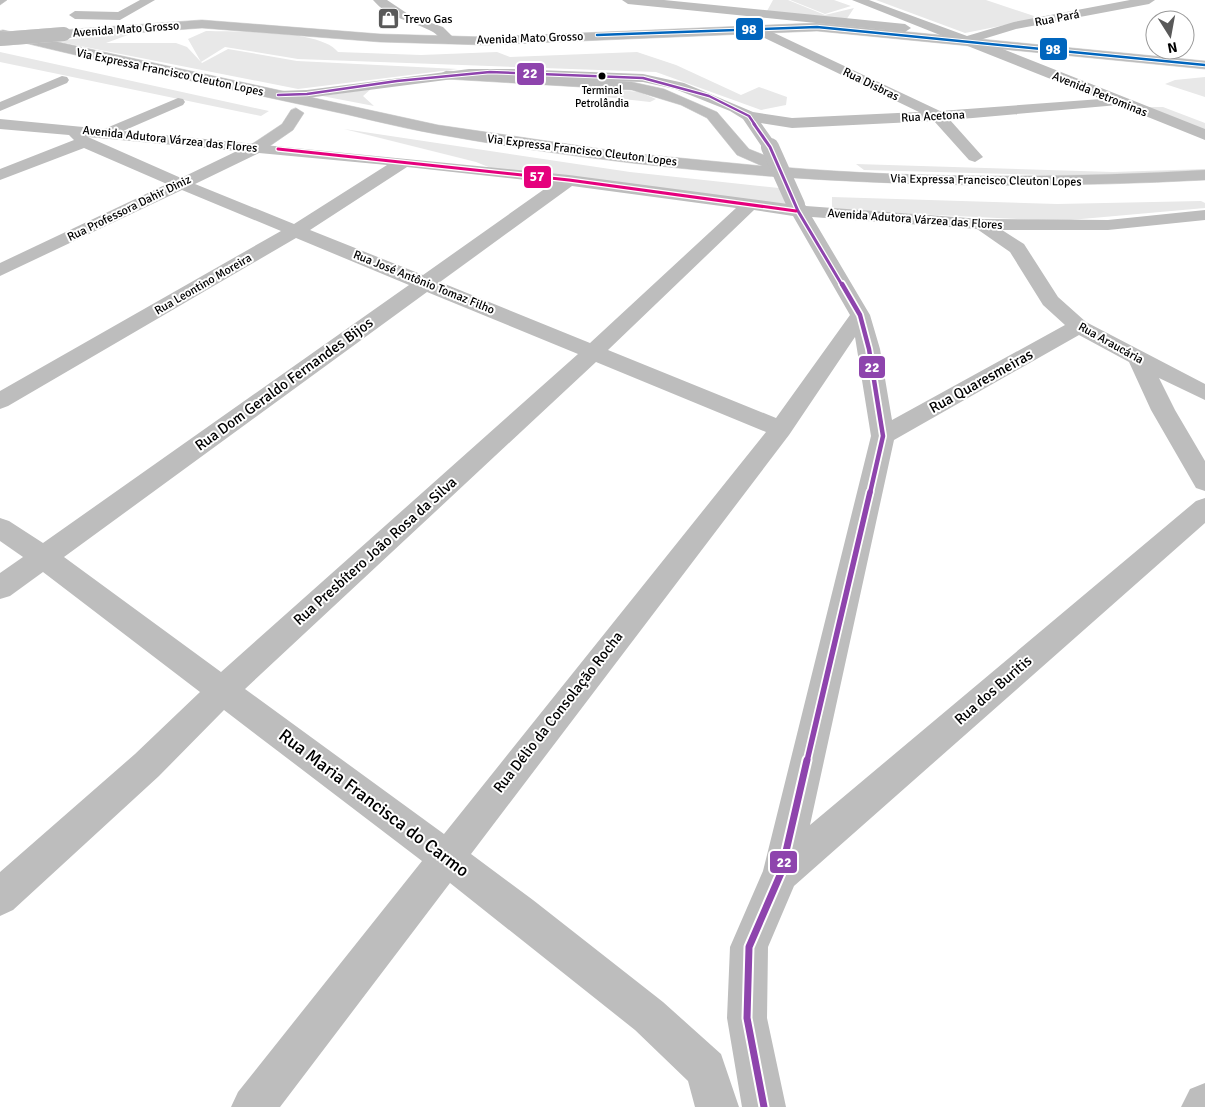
<svg xmlns="http://www.w3.org/2000/svg" width="1205" height="1107" viewBox="0 0 1205 1107" font-family="Signika,sans-serif">
  <style>
    .green { fill: #e8e8e8 }
    .lines { fill: none; stroke-linecap: round; stroke-linejoin: round }
    .major-casing { stroke: #dbdbdb; stroke-width: 1 }
    .highway-casing { stroke: #dbdbdb; stroke-width: 1 }
    .minor { fill: #bdbdbd; fill-rule: evenodd }
    .major { fill: #bdbdbd; fill-rule: evenodd }
    .highway { fill: #bdbdbd; fill-rule: evenodd }
    .major-bridge-casing { stroke: #dbdbdb; stroke-width: 14; stroke-linecap: butt }
    .minor-bridge { stroke: #bdbdbd; stroke-width: 18 }
    .major-bridge { stroke: #bdbdbd; stroke-width: 14 }
    .bus-1-casing { stroke: #fff; stroke-width: 4.5 }
    .bus-2-far4-casing { stroke: #fff; stroke-width: 4.5 }
    .bus-2-far3-casing { stroke: #fff; stroke-width: 5.5 }
    .bus-2-far2-casing { stroke: #fff; stroke-width: 8 }
    .bus-2-far1-casing { stroke: #fff; stroke-width: 9 }
    .bus-2-casing { stroke: #fff; stroke-width: 11 }
    .bus-3-casing { stroke: #fff; stroke-width: 5.5 }
    .bus-1 { stroke: #0065bd; stroke-width: 2.5 }
    .bus-2-far4 { stroke: #8e44ad; stroke-width: 2.5 }
    .bus-2-far3 { stroke: #8e44ad; stroke-width: 3 }
    .bus-2-far2 { stroke: #8e44ad; stroke-width: 4.5 }
    .bus-2-far1 { stroke: #8e44ad; stroke-width: 5.5 }
    .bus-2 { stroke: #8e44ad; stroke-width: 7 }
    .bus-3 { stroke: #e5007d; stroke-width: 3 }
    .bus-dot { fill: #000; stroke: #fff; stroke-width: 2 }
    .labels { text-anchor: middle; stroke-width: 4; stroke-linejoin: round; paint-order: stroke }
    .far-bus-label { font-size: 11px; fill: #000; stroke: #fff }
    .far-street-label { font-size: 12px; fill: #000; stroke: #fff }
    .far-poi-label { font-size: 12px; fill: #000; stroke: #fff; text-anchor: start }
    .street-label { font-size: 15px; fill: #000; stroke: #fff }
    .near-street-label { font-size: 18px; fill: #000; stroke: #fff }
    .line-badge { stroke: #fff; stroke-width: 2 }
    .badge-label { font-size: 14px; text-anchor: middle; font-weight: bold; fill: #fff }
  </style>
  <rect width="100%" height="100%" fill="#fff"/>
  <path class="green" d="M773,0H788L825,15L854,8L846,20L767,11Z
    M790,0H834L851,6L825,14Z
    M876,0H986L1040,18L965,33Z
    M206,31C236,32 321,29 338,52L421,55L497,52L510,57L637,52L676,65L741,95L759,87L787,97L786,105L761,110L656,72L298,59L225,47L201,62L188,39Z
    M136,32L106,43H176L187,47L202,63L228,49L297,61L458,69L298,89L55,41Z
    M0,52L269,111L261,116L0,62Z
    M1205,77V97L1165,84L1175,80Z
    M371,89L363,96L374,106L322,96Z
    M610,89L639,92L656,99L650,102L605,97Z
    M1148,107H1163L1205,123V131Z
    M344,129L630,172L779,188L790,208L491,168L476,162Z
    M856,164L1113,172L1205,169V172L1120,177L864,170Z
    M832,197L1057,204L1201,201L1205,203V208L1059,221L832,210Z"/>
  <g class="lines">
    <defs>
      <path id="major" d="M0,0H7L0,5Z
        M202,20L380,34L486,37L817,23L1205,61V69L817,31L486,45L380,42L202,28L64,38L58,34L64,30Z"/>
      <path id="highway" d="M3,30L438,125L629,153L762,166L737,155L707,118L681,105L632,90L446,79L439,75L446,71L632,82L664,89L717,112L749,149L779,161L781,165L780,167C922,179 1063,178 1205,170V180C946,194 692,180 436,134C396,127 357,116 317,108C211,85 105,63 0,37V31Z
        M296,108L304,113L293,130L264,150H252L250,147L252,144L282,124L291,110Z"/>
    </defs>
    <use href="#major" class="major-casing"/>
    <use href="#highway" class="highway-casing"/>
    <path class="minor" d="M140,0H155L120,20L75,19L69,15L75,11L118,12Z
      M373,0H387L411,16L443,27L456,40L449,44C442,42 439,36 433,32C413,21 389,19 373,0Z
      M622,0H664L905,24L911,28L905,32L628,4Z
      M852,0H869L967,36L1014,22L1130,0H1155L1149,4L1016,29L980,40L1205,129V140L1118,105L950,120L983,157L975,162L969,160L934,121L792,128L761,123L778,147L770,152L764,150L743,119L730,111L675,89L643,82L469,77L307,98L278,99L271,95L278,91L307,90L469,69H512L643,74L684,83L753,112L792,118L919,112L750,31L749,28L750,25L755,24L940,111L1101,99Z
      M62,76L67,77L69,80L67,83L0,111V102Z
      M178,98L183,99L185,102L183,105L123,131L569,175L788,204L796,200L802,201L806,206L982,219L1108,220L1205,210V220L1108,230H1002L1024,244L1058,297L1086,322L1205,384V400L1159,378L1175,410L1205,461V491L1196,488L1151,410L1129,362L1079,335L894,440L810,825L1196,501L1205,498V523L794,886L768,947L767,1018L786,1107H742L727,1018L730,947L763,871L871,436L855,337L789,435L471,854L533,900L663,1002L721,1054L739,1107H695L688,1081L635,1030L450,883L280,1107H231L238,1092L422,861L224,710L159,776L13,910L0,916V872L135,754L200,692L43,572L10,596L0,599V573L23,557L0,541V518L9,521L43,543L409,285L296,238L8,406L0,409V391L281,231L182,190L0,276V263L167,184L84,148L0,180V169L74,140L69,135L0,129V119L104,129ZM88,137L237,151L181,178ZM259,153L387,165L294,224L195,184ZM407,167L553,183L423,275L310,230ZM572,186L736,208L590,343L440,282ZM754,210L793,216L850,315L776,418L608,350ZM812,217L977,229L1010,252L1043,305L1065,325L892,420L880,349L870,315ZM427,292L578,354L221,672L64,557ZM596,362L766,432L444,834L245,689Z
      M1205,1083V1107H1181L1190,1089Z"/>
    <use href="#major" class="major"/>
    <use href="#highway" class="highway"/>
    <defs>
      <path id="major-bridge" d="M0,39L64,34"/>
    </defs>
    <use href="#major-bridge" class="major-bridge-casing"/>
    <path class="minor-bridge" d="M770,147L796,205"/>
    <use href="#major-bridge" class="major-bridge"/>
    <defs>
      <path id="bus-1" d="M597,35L817,27L1205,65"/>
      <path id="bus-2-far4" d="M278,95L307,94L397,81L490,72L643,78L709,96L749,116L755,125"/>
      <path id="bus-2-far3" d="M754,124L770,147L798,211L842,285"/>
      <path id="bus-2-far2" d="M842,284L860,315L869,349L883,436L870,493"/>
      <path id="bus-2-far1" d="M807,761L870,492"/>
      <path id="bus-2" d="M764,1107L747,1018L749,947L781,873L807,760"/>
      <path id="bus-3" d="M278,149L569,180L796,211"/>
    </defs>
    <use href="#bus-1" class="bus-1-casing"/>
    <use href="#bus-2-far4" class="bus-2-far4-casing"/>
    <use href="#bus-2-far3" class="bus-2-far3-casing"/>
    <use href="#bus-2-far2" class="bus-2-far2-casing"/>
    <use href="#bus-2-far1" class="bus-2-far1-casing"/>
    <use href="#bus-2" class="bus-2-casing"/>
    <use href="#bus-3" class="bus-3-casing"/>
    <use href="#bus-1" class="bus-1"/>
    <use href="#bus-2-far4" class="bus-2-far4"/>
    <use href="#bus-2-far3" class="bus-2-far3"/>
    <use href="#bus-2-far2" class="bus-2-far2"/>
    <use href="#bus-2-far1" class="bus-2-far1"/>
    <use href="#bus-2" class="bus-2"/>
    <use href="#bus-3" class="bus-3"/>
  </g>
  <defs>
    <symbol id="shop-square" viewBox="-11 -11 22 22"><rect x="-9" y="-9" width="18" height="18" rx="4" fill="#595959" stroke="#fff"/><path d="M-5-2.5h2.3a2.7 3.5 0 0 1 5.4 0H5L5.5 6h-11ZM-1.5-2.5h3a1.5 2.3 0 0 0-3 0Z" fill="#fff"/></symbol>
  </defs>
  <g fill-rule="evenodd">
    <use href="#shop-square" x="376" y="6" width="25" height="25"/>
  </g>
  <circle class="bus-dot" cx="602" cy="76" r="4.5"/>
  <g class="labels">
    <g class="far-bus-label">
      <text x="602" y="94">Terminal<tspan x="602" dy="13">Petrolândia</tspan></text>
    </g>
    <g class="far-street-label">
      <text transform="translate(1057 18) rotate(-11)" y="4">Rua Pará</text>
      <text transform="translate(126 29) rotate(-4)" y="4">Avenida Mato Grosso</text>
      <text transform="translate(530 38) rotate(-2)" y="4">Avenida Mato Grosso</text>
      <text transform="translate(170 72) rotate(12)" y="4">Via Expressa Francisco Cleuton Lopes</text>
      <text transform="translate(871 84) rotate(26)" y="4">Rua Disbras</text>
      <text transform="translate(1100 94) rotate(22)" y="4">Avenida Petrominas</text>
      <text transform="translate(933 116) rotate(-3)" y="4">Rua Acetona</text>
      <text transform="translate(170 139) rotate(6)" y="4">Avenida Adutora Várzea das Flores</text>
      <text transform="translate(582 150) rotate(7)" y="4">Via Expressa Francisco Cleuton Lopes</text>
      <text transform="translate(986 180) rotate(1)" y="4">Via Expressa Francisco Cleuton Lopes</text>
      <text transform="translate(129 208) rotate(-26)" y="4">Rua Professora Dahir Diniz</text>
      <text transform="translate(915 219) rotate(4)" y="4">Avenida Adutora Várzea das Flores</text>
      <text transform="translate(424 282) rotate(22)" y="4">Rua José Antônio Tomaz Filho</text>
      <text transform="translate(203 284) rotate(-30)" y="4">Rua Leontino Moreira</text>
      <text transform="translate(1111 343) rotate(29)" y="4">Rua Araucária</text>
    </g>
    <g class="far-poi-label">
      <text x="404" y="23">Trevo Gas</text>
    </g>
    <g class="street-label">
      <text transform="translate(981 381) rotate(-29)" y="5">Rua Quaresmeiras</text>
      <text transform="translate(284 384) rotate(-36)" y="5">Rua Dom Geraldo Fernandes Bijos</text>
      <text transform="translate(375 551) rotate(-42)" y="5">Rua Presbítero João Rosa da Silva</text>
      <text transform="translate(993 690) rotate(-41)" y="5">Rua dos Buritis</text>
      <text transform="translate(558 712) rotate(-52)" y="5">Rua Délio da Consolação Rocha</text>
    </g>
    <g class="near-street-label">
      <text transform="translate(374 803) rotate(37)" y="6">Rua Maria Francisca do Carmo</text>
    </g>
  </g>
  <g class="line-badge">
    <rect x="735" y="17" width="29" height="24" rx="5" fill="#0065bd"/>
    <rect x="1039" y="37" width="29" height="24" rx="5" fill="#0065bd"/>
    <rect x="516" y="62" width="29" height="24" rx="5" fill="#8e44ad"/>
    <rect x="523" y="165" width="29" height="24" rx="5" fill="#e5007d"/>
    <rect x="858" y="355" width="28" height="24" rx="5" fill="#8e44ad"/>
    <rect x="769" y="850" width="29" height="24" rx="5" fill="#8e44ad"/>
  </g>
  <g class="badge-label">
    <text x="749" y="34">98</text>
    <text x="1053" y="54">98</text>
    <text x="530" y="78">22</text>
    <text x="537" y="181">57</text>
    <text x="872" y="372">22</text>
    <text x="784" y="867">22</text>
  </g>
  <g transform="translate(1170 35) rotate(169)"><circle r="24" fill="#ffffff" stroke="#999999"/>
  <path d="M0-4L9 19L0 12L-9 19Z" fill="#595959"/>
  <text y="-8" font-size="14" font-weight="bold" text-anchor="middle" fill="#000000">N</text>
  </g>
</svg>
